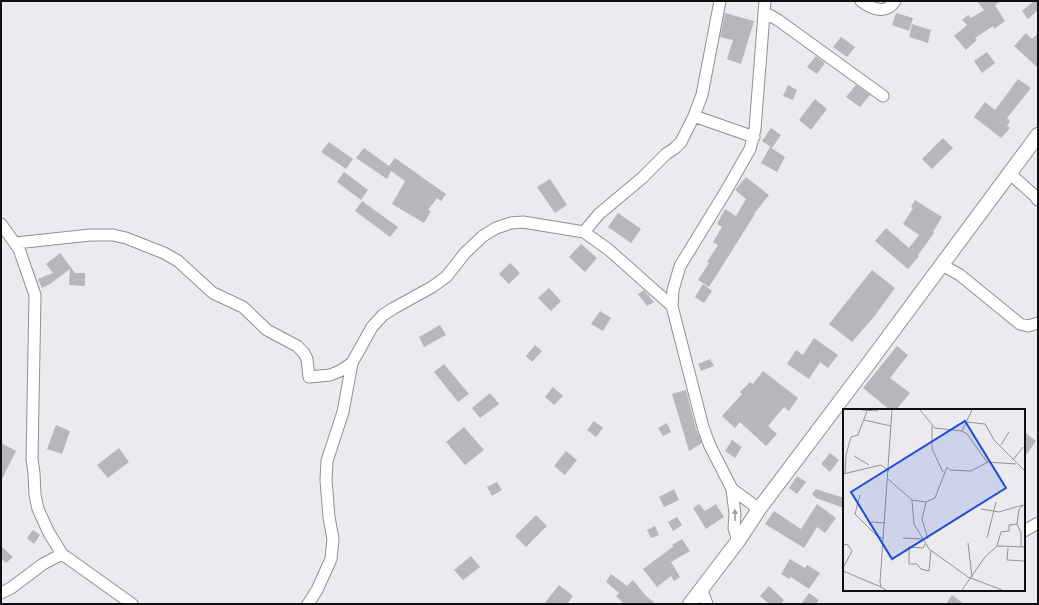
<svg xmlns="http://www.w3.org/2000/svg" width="1039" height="605" viewBox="0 0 1039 605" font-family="Figtree,sans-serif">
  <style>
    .building { fill: #b7b6bb }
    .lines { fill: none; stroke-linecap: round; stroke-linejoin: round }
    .minor-casing { stroke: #928f93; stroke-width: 13 }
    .tertiary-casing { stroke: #928f93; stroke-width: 16 }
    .minor { stroke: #fff; stroke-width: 11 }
    .tertiary { stroke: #fff; stroke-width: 14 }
    .oneway { fill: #9f9fa0 }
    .inset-road { fill: none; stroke: #959296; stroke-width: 1 }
    .view { fill: #1d4ed8; fill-opacity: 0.15; stroke: #1d4ed8; stroke-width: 2 }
    .inset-edge { fill: none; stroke: #100f11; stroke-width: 2 }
  </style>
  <rect width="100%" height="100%" fill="#edeaef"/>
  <path class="building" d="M977,1H1001L995,5L1005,21L994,29L993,26L975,38L977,40L966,50L954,36L967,25L962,20L968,15L971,18L984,10Z
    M1034,1H1038V10L1028,19L1022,11Z
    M725,13L754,21L741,64L727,59L733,40L720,37Z
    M896,13L913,18L909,31L892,25Z
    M912,24L931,30L928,43L909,37Z
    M1026,33L1032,39L1038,33V68L1014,46Z
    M841,37L855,47L847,57L833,47Z
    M987,52L995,63L982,73L974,61Z
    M816,56L825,63L817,74L807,67Z
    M1018,79L1031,88L1007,118L1010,121L1007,126L1010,128L1001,138L974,117L985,102L995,110Z
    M788,85L797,90L793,100L783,96Z
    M856,85L870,95L860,107L846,97Z
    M815,99L827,109L811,130L799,120Z
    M771,128L781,135L772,148L762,141Z
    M943,138L953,148L932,169L922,159Z
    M329,142L353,159L346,169L321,152Z
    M770,147L785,157L777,172L761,163Z
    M364,148L389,166L395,158L446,194L441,201L437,198L428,210L431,211L424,223L392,204L405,181L391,171L387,179L356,158Z
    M344,172L368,190L361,200L337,182Z
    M746,177L769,195L754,214H755L709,287L698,280L709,263L707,262L718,245L713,242L722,227L717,224L725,209L736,216L746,199L735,190Z
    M550,179L567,205L555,213L537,187Z
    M915,200L942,217L933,232L934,233L918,255L919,256L908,269L875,241L886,228L909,248L919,235L903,224L913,208L911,207Z
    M362,201L398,227L390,237L355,211Z
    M618,213L641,229L631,243L608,227Z
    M581,244L597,258L585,272L569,257Z
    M60,253L75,273H85V286L69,285L70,269L50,284L42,288L38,279L53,273L46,264Z
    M510,263L520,273L509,284L499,274Z
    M872,270L895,288L873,318L852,342L829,324Z
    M703,284L712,291L704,303L695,297Z
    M549,288L561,301L551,311L538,298Z
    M644,290L654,302L647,306L638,294Z
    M600,311L611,318L603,331L591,324Z
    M440,325L446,335L424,347L419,337Z
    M814,338L838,355L828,368L820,362L809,379L787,364L796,350L803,355Z
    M535,345L542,351L532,362L526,356Z
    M897,346L908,355L890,378L910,393L896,410H890L863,388Z
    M710,359L714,366L701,371L698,364Z
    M444,364L469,394L458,402L434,372Z
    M763,371L798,398L789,411L784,407L768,426L777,434L766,446L740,422L735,428L722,416L742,394L740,392L750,382L753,384Z
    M553,387L563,396L554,405L545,397Z
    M686,390L696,429L702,443L689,451L672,394Z
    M490,393L499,404L480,418L472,408Z
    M594,421L603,428L596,437L587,430Z
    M667,423L671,432L663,436L658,428Z
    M56,425L70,431L62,454L47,449Z
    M464,427L484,450L465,465L446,442Z
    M1024,432L1036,441L1024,458Z
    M732,440L742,447L735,458L725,451Z
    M1,443L16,451L1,481Z
    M119,448L129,462L108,478L97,465Z
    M566,451L577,460L565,475L554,466Z
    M830,453L839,460L830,472L821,464Z
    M797,476L806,482L797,494L789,488Z
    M497,482L502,490L492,496L487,487Z
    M674,489L679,500L664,507L659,497Z
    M816,489L844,498V508L816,498L812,494Z
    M699,504L705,511L716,504L724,517L706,529L693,508Z
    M817,504L836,518L825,533L817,527L804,548L765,524L774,511L801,529Z
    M536,515L547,526L526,547L515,536Z
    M677,517L682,525L673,531L668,522Z
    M655,526L659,535L651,538L647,530Z
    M33,530L40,535L34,544L27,538Z
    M682,539L690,551L671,562L680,577L674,581L671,576L657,587L643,569L674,546L672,545Z
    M1,546L13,557L6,563L1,558Z
    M471,556L480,567L463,580L454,570Z
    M790,559L805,568L807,565L820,573L809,589L791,577L789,579L781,574Z
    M611,574L627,586L633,580L646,596L656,604H624L616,596L619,593L606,582Z
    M559,585L573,596L567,604H544Z
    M769,586L784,600L781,604H769L760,596Z
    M809,593L819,600L816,604H801Z
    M952,595L964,604H946Z"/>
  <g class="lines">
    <defs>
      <path id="minor" d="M861,1C872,9 886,15 895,1
        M764,12L778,20L883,96
        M694,116L754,137
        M1009,173L1035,196L1038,200
        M1,224L19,249L35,295L32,459L34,473L35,495L38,509L49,533L62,554L132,604
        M584,232L599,214L642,178L666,154L675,148L681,142L694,116L702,95L720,1
        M16,243L90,235H113L126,238L164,253L178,261L213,293L243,307L267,330L297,346L304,353L307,359L309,377L330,375L340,371L352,363L372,327L383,315L394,308L432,287L446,277L465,253L483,236L496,228L511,223L523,222L584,232L609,250L672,306
        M942,265L960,275L1020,324L1028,326L1038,323
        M732,489L759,509
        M1024,531L1038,523
        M738,541L734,528L735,514L732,489L710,446L703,427L672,306L673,290L680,266L726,191L750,149L755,129L765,1
        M701,588L707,604
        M1,593L11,588L43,564L62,554
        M308,604L317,590L331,559L333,539L329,517L326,480L327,461L343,412L352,363"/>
      <path id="tertiary" d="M690,604L738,541L759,509L869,363L1038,135"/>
    </defs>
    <use href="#minor" class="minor-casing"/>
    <use href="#tertiary" class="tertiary-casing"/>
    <use href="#minor" class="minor"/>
    <use href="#tertiary" class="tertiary"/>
  </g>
  <defs><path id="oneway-solid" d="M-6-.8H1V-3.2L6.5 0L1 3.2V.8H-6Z"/></defs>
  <use class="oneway" href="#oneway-solid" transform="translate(735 515) rotate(-90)"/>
  <g transform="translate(843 409)">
    <rect width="182" height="182" fill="#edeaef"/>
    <path class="inset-road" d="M19,1L35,2M77,1L92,19L119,22L124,25L144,53L173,55M21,11L48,17M123,13L142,15L151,31L182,62M89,17V40L100,63M119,22L129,1M158,36L166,23M11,47L26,56M170,51L180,38M0,65L38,56L46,62M2,65L3,46L8,28L15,26L24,2M45,70L69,91L71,115L86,140L125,168L159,181M17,86L12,105L35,128L41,129M69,91L83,93L92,89L104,58L107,61L128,62L145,53M83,93L79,110L85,130M138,100L156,103L180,96M174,115L178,124V138M26,116L29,113L42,114M60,129L79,130M144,129L153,93M125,134L129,168M0,135L5,136L9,142L0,159M82,135L80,139L66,138V155H74L78,160L86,162L88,142M154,137L182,138M165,139L164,151L182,152M0,162L38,178M43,181L38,178L37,173L49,1M119,181L142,148L154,137L158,123L166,122V116L174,115L176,100L182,95"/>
    <path class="view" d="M122,12L163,79L49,150L8,83Z"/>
    <rect width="182" height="182" class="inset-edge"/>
  </g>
  <rect width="1039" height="605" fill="none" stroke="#100f11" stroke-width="4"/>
</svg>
